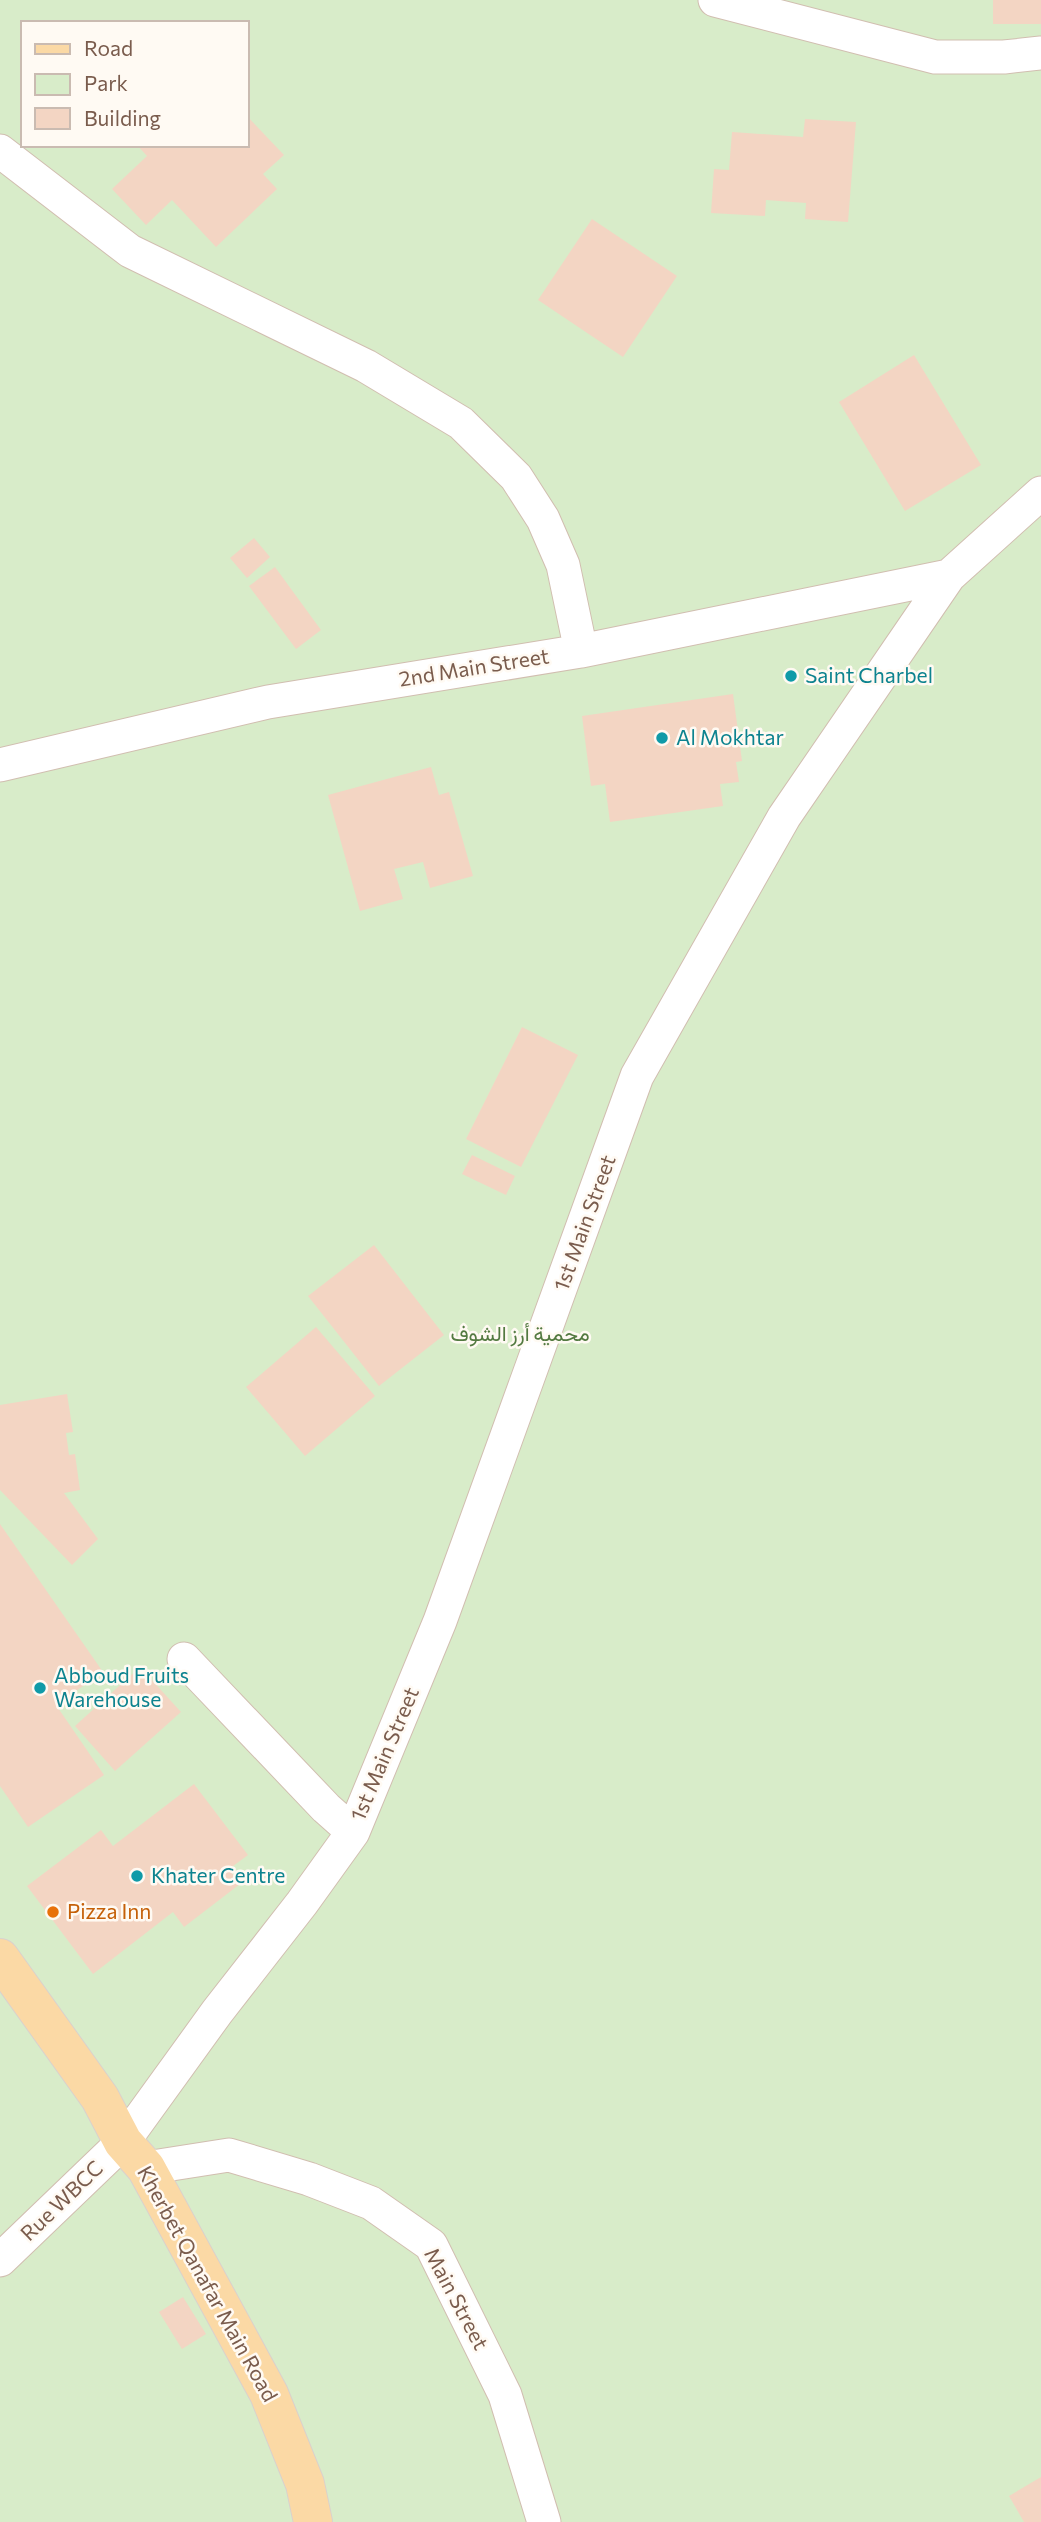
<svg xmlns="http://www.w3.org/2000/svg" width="1041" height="2522" viewBox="0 0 1041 2522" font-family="Commissioner,Vazirmatn,sans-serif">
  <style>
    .green { fill: #d8ecc9; fill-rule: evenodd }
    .building { fill: #f3d5c3 }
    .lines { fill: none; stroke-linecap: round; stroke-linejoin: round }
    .minor-casing { stroke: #d1beb0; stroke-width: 35 }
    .primary-casing { stroke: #dad1cd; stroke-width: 40 }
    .minor { stroke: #fff; stroke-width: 33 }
    .primary { stroke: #fbd9a5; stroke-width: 38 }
    .culture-dot { fill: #0f9aa8; stroke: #fffaf3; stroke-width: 2.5 }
    .food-dot { fill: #e8710a; stroke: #fffaf3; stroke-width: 2.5 }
    .labels { text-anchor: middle; stroke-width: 5; stroke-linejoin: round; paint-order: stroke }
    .street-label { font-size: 21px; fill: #7a5c4d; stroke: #fffaf3 }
    .culture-label { font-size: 21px; fill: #0d838f; stroke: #fffaf3; text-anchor: start }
    .park-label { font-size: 21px; fill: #537a41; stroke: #fffaf3 }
    .food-label { font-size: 21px; fill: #c56008; stroke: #fffaf3; text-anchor: start }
  </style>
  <rect width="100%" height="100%" fill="#fdf6ec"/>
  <path class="green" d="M0,0H1041V2522H0ZM23,23H247V145H23Z"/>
  <path class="building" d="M993,0H1041V24H993Z
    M247,116L284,155L263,174L277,189L216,247L172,200L146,225L112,189L147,156L137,145H247Z
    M805,119L856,122L848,222L805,219L806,203L766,200L765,216L711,213L714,169L729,170L732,132L803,137Z
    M592,219L677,276L623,357L538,300Z
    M914,355L981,465L905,511L839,402Z
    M254,538L270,557L247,578L230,558Z
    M275,567L321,630L296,649L249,586Z
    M733,694L742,761L736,762L739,782L720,784L723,806L610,822L605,784L591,786L582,716Z
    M431,767L439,795L449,792L473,876L430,888L423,862L394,869L403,899L360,911L328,795Z
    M522,1027L578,1055L521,1167L466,1139Z
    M472,1155L515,1176L506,1195L462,1174Z
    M374,1245L444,1335L379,1386L308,1296Z
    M316,1327L375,1396L305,1456L246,1387Z
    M67,1394L73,1432L66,1433L69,1455L75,1454L80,1490L64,1493L98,1539L72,1565L0,1490V1405Z
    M0,1524L103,1672L56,1705L104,1775L28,1827L0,1786Z
    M140,1667L181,1712L115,1771L75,1726Z
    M194,1784L248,1855L229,1869L240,1884L184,1927L173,1912L93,1974L27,1886L101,1830L113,1846Z
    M183,2297L206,2334L182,2349L159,2312Z
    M1041,2477V2522H1024L1009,2496Z"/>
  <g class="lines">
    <defs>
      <path id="minor" d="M715,0L935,57H1004L1041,53
        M0,151L130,251L366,366L461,423L516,477L543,519L563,565L581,651
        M0,765L268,702L581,651L949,576
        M184,1659L326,1808L353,1832
        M146,2168L229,2155L309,2179L371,2203L431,2245L505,2395L544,2522
        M0,2260L123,2142L217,2012L302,1903L353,1832L440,1621L637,1076L784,817L949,576L1041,493"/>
      <path id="primary" d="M0,1958L100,2098L123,2142L146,2168L269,2394L305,2484L313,2522"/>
    </defs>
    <use href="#minor" class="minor-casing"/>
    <use href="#primary" class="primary-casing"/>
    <use href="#minor" class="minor"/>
    <use href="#primary" class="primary"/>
  </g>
  <g class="culture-dot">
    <circle cx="791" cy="676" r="7"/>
    <circle cx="662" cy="738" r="7"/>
    <circle cx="40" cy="1688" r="7"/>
    <circle cx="137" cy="1876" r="7"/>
  </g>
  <circle class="food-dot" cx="53" cy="1912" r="7"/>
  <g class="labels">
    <g class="street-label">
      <text transform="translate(474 668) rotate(-9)" y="7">2nd Main Street</text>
      <text transform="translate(585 1223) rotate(-70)" y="7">1st Main Street</text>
      <text transform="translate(385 1754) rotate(-67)" y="7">1st Main Street</text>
      <text transform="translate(62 2201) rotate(-44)" y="7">Rue WBCC</text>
      <text transform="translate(207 2284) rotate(61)" y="7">Kherbet Qanafar Main Road</text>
      <text transform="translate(456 2299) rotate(62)" y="7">Main Street</text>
    </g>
    <g class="culture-label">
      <text x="805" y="683">Saint Charbel</text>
      <text x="676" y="745">Al Mokhtar</text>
      <text x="54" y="1683">Abboud Fruits<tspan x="54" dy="24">Warehouse</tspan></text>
      <text x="151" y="1883">Khater Centre</text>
    </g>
    <g class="park-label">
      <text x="520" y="1341">محمية أرز الشوف</text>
    </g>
    <g class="food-label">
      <text x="67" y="1919">Pizza Inn</text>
    </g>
  </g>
  <rect x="21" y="21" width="228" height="126" fill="#fffaf3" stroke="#cabbb1" stroke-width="2"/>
  <rect x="35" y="44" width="35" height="10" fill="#fbd9a5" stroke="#cabbb1" stroke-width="2"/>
  <text x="84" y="56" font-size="21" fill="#7a5c4d">Road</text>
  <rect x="35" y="74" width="35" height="21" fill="#d8ecc9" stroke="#cabbb1" stroke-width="2"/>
  <text x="84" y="91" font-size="21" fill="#7a5c4d">Park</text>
  <rect x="35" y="108" width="35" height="21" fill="#f3d5c3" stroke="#cabbb1" stroke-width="2"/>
  <text x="84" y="126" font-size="21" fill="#7a5c4d">Building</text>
</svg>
